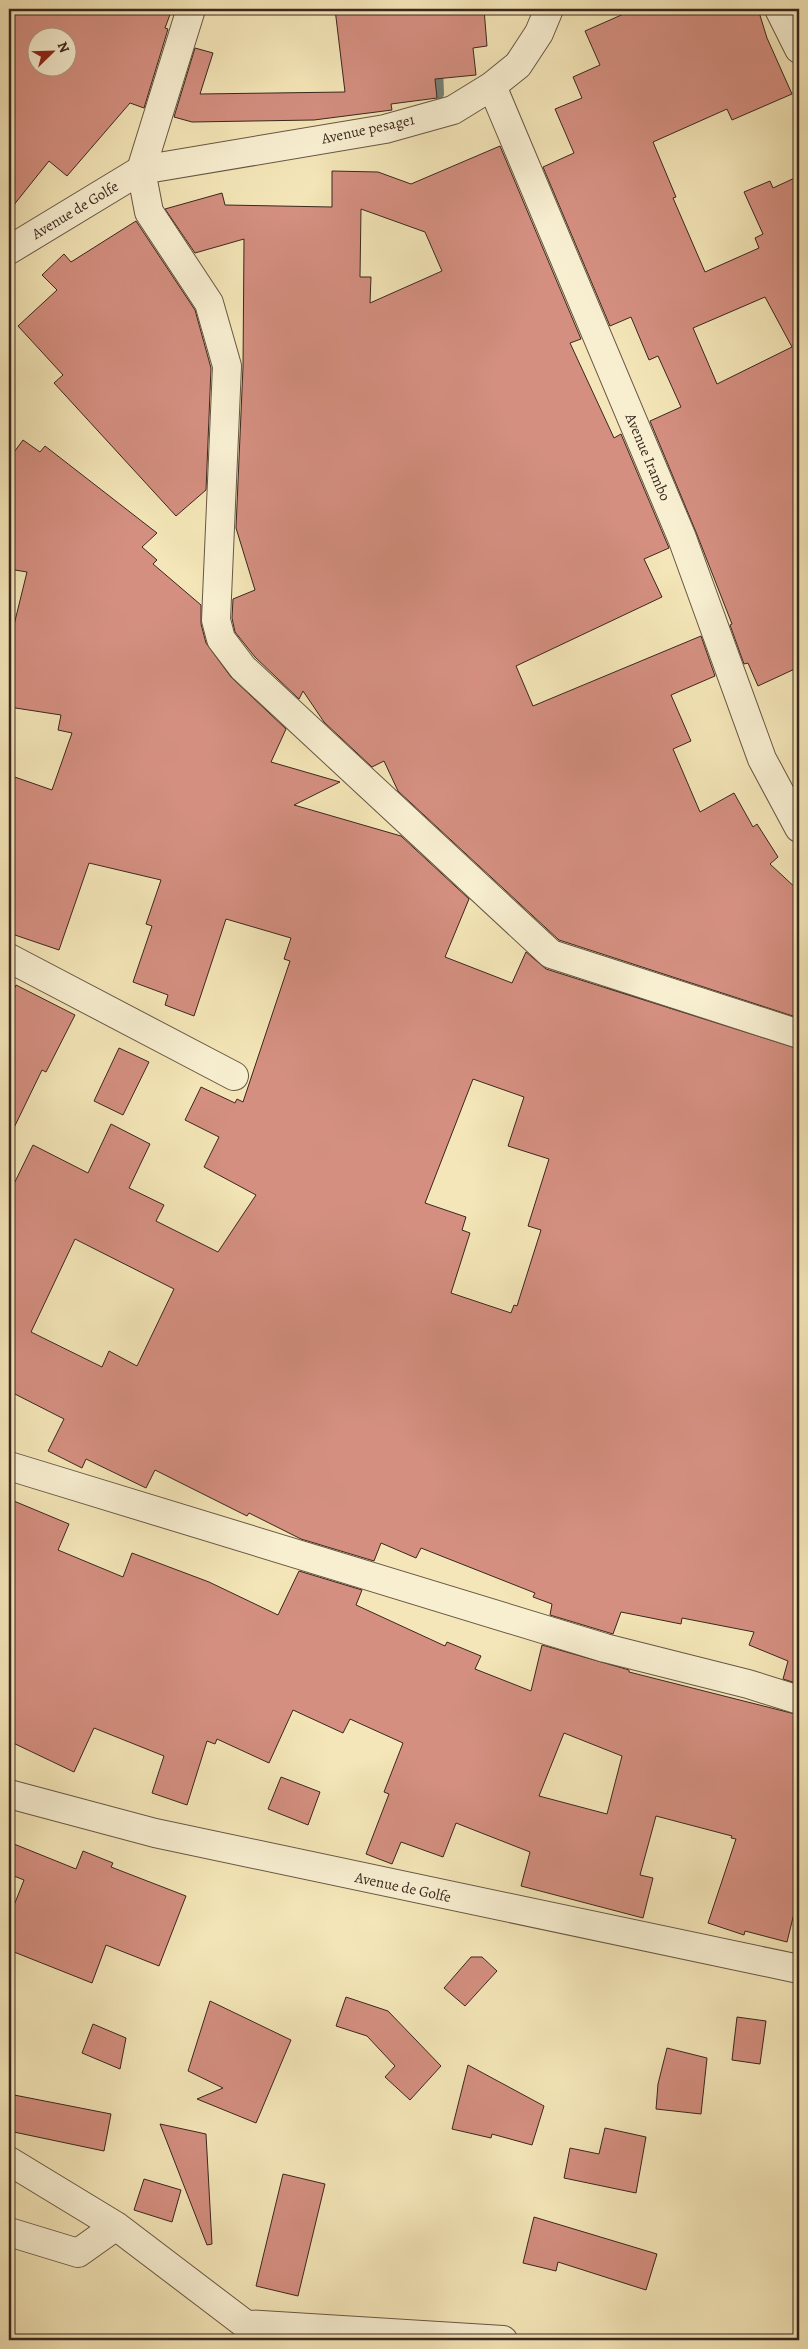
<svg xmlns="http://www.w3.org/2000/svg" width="808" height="2349" viewBox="0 0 808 2349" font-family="Alegreya,serif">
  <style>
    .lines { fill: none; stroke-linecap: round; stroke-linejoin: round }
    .stream { stroke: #758276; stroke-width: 10 }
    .building { fill: #d48f80; stroke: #3a271e; fill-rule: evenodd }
    .minor-casing { stroke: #685744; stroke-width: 30 }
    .minor { stroke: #f8efd1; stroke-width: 28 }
    .labels { text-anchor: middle; stroke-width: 4; stroke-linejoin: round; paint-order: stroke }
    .street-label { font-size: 15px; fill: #3a271e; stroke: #f8efd1 }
  </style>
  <rect width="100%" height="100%" fill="#f4e6b8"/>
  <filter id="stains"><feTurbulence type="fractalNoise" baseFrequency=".004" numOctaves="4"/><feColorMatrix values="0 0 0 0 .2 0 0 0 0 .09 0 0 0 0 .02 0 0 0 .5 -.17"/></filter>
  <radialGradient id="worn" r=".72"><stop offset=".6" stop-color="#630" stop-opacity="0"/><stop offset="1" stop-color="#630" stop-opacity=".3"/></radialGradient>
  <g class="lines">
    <path class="stream" d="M438,67L439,94
      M610,985L641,1000"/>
  </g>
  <path class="building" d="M9,9H172L165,28L168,29L144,108L130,103L67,176L49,161L9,211ZM38,38H68V68H38Z
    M335,9H484L487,46L473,48L476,75L435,79L437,98L391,104L392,110L314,120L192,122L174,117L195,48L213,53L200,94L345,92Z
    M635,9H758L767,38L792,94L732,120L727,109L653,142L676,197L673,198L705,272L759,248L755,238L763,234L744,192L770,181L773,188L799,176V667L758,686L748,663L744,664L730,625L732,624L696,532L650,421L681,407L658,356L649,360L631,317L610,326L543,167L574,153L555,109L582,98L573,77L600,65L585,31ZM765,297L792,347L717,384L693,328Z
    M500,146L581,339L570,343L614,438L621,434L669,548L644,559L662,597L516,666L533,706L701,636L715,676L671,695L691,741L673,749L700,812L734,793L753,827L757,824L778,857L770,864L799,891V1018L559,940L398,791L384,761L372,767L324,722L303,691L299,699L255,657L235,632L232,618L233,599L255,590L236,528L243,367L244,239L195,253L165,209L222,193L225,205L332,207V171L378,172L411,184ZM361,209L425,232L442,271L370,303L371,277H360Z
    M136,221L195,310L211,368L206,490L176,516L54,383L63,375L18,326L57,290L42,275L64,254L71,262Z
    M23,440L40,452L45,446L157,533L142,547L157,560L153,564L201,605V624L206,643L231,677L286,729L271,762L340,782L294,805L401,836L469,899L445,957L512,983L526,952L546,969L799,1049V1684L783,1679L788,1661L749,1645L754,1632L682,1618L681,1624L621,1612L613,1634L550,1615L552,1604L533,1597L535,1593L421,1548L416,1558L381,1543L374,1561L301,1539L249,1513L247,1516L155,1470L146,1488L86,1459L82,1468L48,1451L64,1419L9,1391V1194L33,1145L88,1173L111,1124L150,1144L129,1188L164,1205L156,1221L218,1252L256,1195L204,1167L219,1137L185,1120L201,1087L235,1103L237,1099L243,1102L290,961L284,959L291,938L226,919L194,1016L165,1005L168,995L133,982L152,926L146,924L161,880L89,863L59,950L9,933V775L52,790L72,733L58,730L61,715L9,707V632L12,633L27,572L9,569V459ZM473,1079L524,1097L508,1146L549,1159L528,1226L541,1230L517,1306L514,1305L511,1313L451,1293L470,1233L462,1230L466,1217L425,1203ZM75,1239L174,1289L137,1366L109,1351L102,1367L31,1332Z
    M16,985L75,1015L46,1072L42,1070L9,1138V1001Z
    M119,1048L149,1062L123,1115L94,1101Z
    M9,1499L69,1524L58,1550L123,1577L132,1553L209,1582L278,1615L299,1571L362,1590L356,1605L445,1646L447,1642L481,1656L475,1669L531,1691L542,1645L629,1670V1672L799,1715V1893L787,1942L745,1931L744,1935L708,1923L736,1839L731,1838L732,1836L656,1816L640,1875L653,1878L643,1918L521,1886L530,1852L456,1823L443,1857L401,1842L392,1864L366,1854L389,1794L384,1792L403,1743L350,1719L343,1733L293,1710L269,1763L217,1739L215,1744L207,1741L187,1805L152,1793L164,1756L94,1728L74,1772L9,1741ZM564,1733L622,1756L607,1814L539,1796Z
    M281,1777L320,1792L308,1825L268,1809Z
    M9,1842L76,1869L83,1851L113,1863L111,1867L186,1896L159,1966L106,1945L92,1983L9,1950V1918L24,1880L9,1874Z
    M471,1957H482L497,1971L465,2006L444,1988Z
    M346,1997L388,2011L441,2066L410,2100L385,2077L395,2066L367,2036L336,2026Z
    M210,2001L291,2040L256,2123L197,2099L223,2088L188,2071Z
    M737,2017L766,2021L760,2064L732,2060Z
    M93,2024L126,2038L120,2069L82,2053Z
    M667,2048L707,2058L701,2114L656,2109L658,2084Z
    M468,2065L544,2106L532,2145L492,2134L491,2138L452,2129Z
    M9,2094L111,2114L104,2151L9,2131Z
    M160,2124L206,2134L212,2244L207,2245Z
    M605,2128L646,2137L636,2193L564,2178L570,2148L599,2154Z
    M283,2174L325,2184L298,2296L256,2286Z
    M144,2179L181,2190L172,2222L134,2210Z
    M534,2217L657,2254L646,2290L558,2262L556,2271L523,2263Z"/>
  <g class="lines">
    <defs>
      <path id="minor" d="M191,9L141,170L149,212L209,303L227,366L216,620L221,639L243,668L551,954L799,1034
        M779,9L799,49
        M492,86L682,538L762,759L799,828
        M9,250L141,170L385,129L453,110L492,86L518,65L539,33L549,9
        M9,958L234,1076
        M9,1466L605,1648L748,1684L799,1700
        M9,1794L155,1833L799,1969
        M9,2161L116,2226L245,2324L503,2340
        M9,2232L78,2253L116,2226"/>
    </defs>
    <use href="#minor" class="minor-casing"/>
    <use href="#minor" class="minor"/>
  </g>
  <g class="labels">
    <g class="street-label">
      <text transform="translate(368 129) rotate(-12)" y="5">Avenue pesage1</text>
      <text transform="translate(75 210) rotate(-31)" y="5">Avenue de Golfe</text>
      <text transform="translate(648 457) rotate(67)" y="5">Avenue Irambo</text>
      <text transform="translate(403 1887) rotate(12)" y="5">Avenue de Golfe</text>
    </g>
  </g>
  <rect width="808" height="2349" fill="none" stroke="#f4e6b8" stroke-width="30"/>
  <rect x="10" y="10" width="788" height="2329" fill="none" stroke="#3a271e" stroke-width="2.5"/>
  <rect x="15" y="15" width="778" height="2319" fill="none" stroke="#3a271e"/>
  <g transform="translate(52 52) rotate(67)"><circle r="24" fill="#f8efd1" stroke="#ac9f89"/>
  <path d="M0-4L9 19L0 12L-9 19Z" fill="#8f2418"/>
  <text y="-8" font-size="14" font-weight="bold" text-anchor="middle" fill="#3a271e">N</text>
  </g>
  <rect width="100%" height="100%" filter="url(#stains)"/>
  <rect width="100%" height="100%" fill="url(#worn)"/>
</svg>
